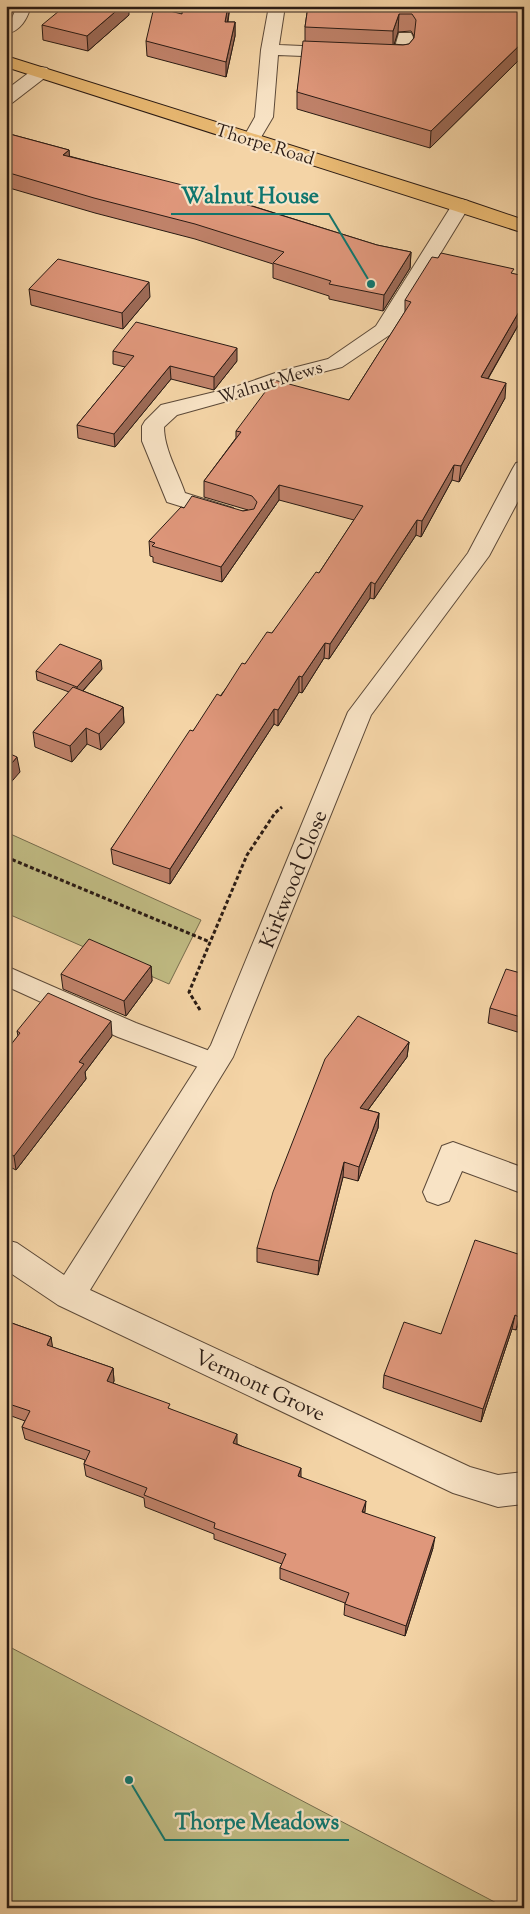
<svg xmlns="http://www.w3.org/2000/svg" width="530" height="1914" viewBox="0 0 530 1914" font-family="'Sorts Mill Goudy',serif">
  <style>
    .green { fill: #c0bb83; stroke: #756b4c }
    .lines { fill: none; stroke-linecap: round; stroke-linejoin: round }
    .service-casing { stroke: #5c4938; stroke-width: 2 }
    .minor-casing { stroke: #5c4938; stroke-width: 2 }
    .primary-casing { stroke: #2a1b14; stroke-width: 2 }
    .path { stroke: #2a1b14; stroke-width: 3; stroke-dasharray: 4 2.5; stroke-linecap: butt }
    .service { fill: #f8e3c5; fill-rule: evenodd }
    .minor { fill: #f8e3c5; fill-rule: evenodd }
    .primary { fill: #eaba73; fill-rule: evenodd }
    .wall { fill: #c0826a; stroke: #2a1b14; fill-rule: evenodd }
    .shaded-wall { fill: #9c6a56; stroke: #2a1b14 }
    .building { fill: #df977b; stroke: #2a1b14 }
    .labels { text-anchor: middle; stroke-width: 4.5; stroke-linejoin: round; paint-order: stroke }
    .far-street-label { font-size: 18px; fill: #2a1b14; stroke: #f8e3c5 }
    .street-label { font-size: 21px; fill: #2a1b14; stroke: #f8e3c5 }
    .leader { fill: none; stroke: #0f766e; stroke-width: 2 }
    .callout-dot { fill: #0f766e; stroke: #f8e3c5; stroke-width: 2 }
    .callout-label { font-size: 22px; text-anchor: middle; font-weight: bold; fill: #0f766e; stroke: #f8e3c5; stroke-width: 4.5; stroke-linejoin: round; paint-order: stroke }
  </style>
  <rect width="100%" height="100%" fill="#f4d4a6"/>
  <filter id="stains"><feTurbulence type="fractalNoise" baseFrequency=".004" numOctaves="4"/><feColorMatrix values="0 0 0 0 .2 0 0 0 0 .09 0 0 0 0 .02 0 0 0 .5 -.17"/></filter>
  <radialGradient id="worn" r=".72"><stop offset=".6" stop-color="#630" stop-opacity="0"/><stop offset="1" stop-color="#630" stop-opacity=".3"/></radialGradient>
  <path class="green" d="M6,832L201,920L169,984L6,913Z
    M6,1645L506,1908H6Z"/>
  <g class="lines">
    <defs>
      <path id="service" d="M17,6H31C27,19 21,31 6,34V23L12,18Z
        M6,966L136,1023L223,1056L226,1063L223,1070L214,1073L118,1037L6,986Z"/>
      <path id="minor" d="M269,6H285L279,45L394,50L399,33H411L413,37L411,55L408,59L402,60L278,55L273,117L257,144L251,145L245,144L242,140L255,117L261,50Z
        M41,67L47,68L50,72L47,76L12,103L6,104V90L35,68Z
        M461,199L468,201L470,205L391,334L342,367L295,379L249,395L177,415L164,427C164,449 178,472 185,493L233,508L236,513L233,518L225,520L167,502L142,441V426L145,421L161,405L235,387L281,371L328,359L376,326L452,205L454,201Z
        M524,461V490L489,556L371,715L233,1057L90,1290L470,1467L498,1475L524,1472V1504L498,1507L453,1493L58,1305L6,1270V1240L17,1243L64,1275L211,1045L348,712L468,553L513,468L516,463Z
        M453,1142L524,1168V1194L462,1171L449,1201L438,1205L427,1201L423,1192L442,1146Z"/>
      <path id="primary" d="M6,56L468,201L524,220V233L6,67Z"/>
    </defs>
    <use href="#service" class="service-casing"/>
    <use href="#minor" class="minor-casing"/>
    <use href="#primary" class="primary-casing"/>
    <path class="path" d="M6,857L210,942
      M200,1010L189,992L247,855L275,813L282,807"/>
    <use href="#service" class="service"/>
    <use href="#minor" class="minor"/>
    <use href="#primary" class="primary"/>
  </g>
  <path class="wall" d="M183,6H230L228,22H235V36L226,77L147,56L146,41L182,14Z
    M308,6H524V60L523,56L430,148L297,109V92L305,41V27ZM411,31L414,36V38L409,44L403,45L394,44L398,32Z
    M129,15L88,51L43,40L42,25Z
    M6,133L69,150V156L230,199L377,245L411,252L410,268L383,311L329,299V296L273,278V264L195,239L95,213L6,187Z
    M513,274L524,315L488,379L505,398L459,482L452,480L421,537L416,535L374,599L370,598L329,659L324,658L302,693L299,692L278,726L274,724L170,884L113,864L111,849L193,731L245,664L272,633L319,573L354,520L279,500L222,582L153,562V557L150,556L149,541L184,508L243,511L248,510L204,497V481L236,438V431L349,400L405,312V300Z
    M29,289L150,297L123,329L31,305Z
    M113,351L237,361L214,390L171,379L115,447L78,438L77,425L125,367L113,364Z
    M102,669L83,691L123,707L124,723L101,750L87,744L72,762L35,747L33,732L69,692L37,680L36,671Z
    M151,966L152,981L126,1016L63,989L61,974Z
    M524,974V1034L488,1023L490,1008Z
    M17,1031L112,1036L85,1072L86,1079L16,1170L6,1165V1051L18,1036Z
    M409,1042L407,1057L368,1110L379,1113L378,1128L358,1181L343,1177L318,1275L257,1262V1248Z
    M524,1256V1308L516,1330L512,1329L481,1422L383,1388L384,1375L441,1334Z
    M6,1321L51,1337L52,1347L113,1368L114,1381L113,1383L170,1409L301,1477L365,1513L433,1548L405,1636L344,1615L345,1603L280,1579V1568L282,1564L214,1539V1534L145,1507L144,1498L86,1476L84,1464L85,1460L25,1439L22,1427L25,1421L6,1414Z"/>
  <path class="shaded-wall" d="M122,6H129V15L88,51L87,36Z
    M228,6H230L225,36V22Z
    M399,14L398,32L393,48V31Z
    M235,22V36L226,77V62Z
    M524,41L523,56L430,148L431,131Z
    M69,150L70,165L63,155Z
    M411,252L410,268L383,311L384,295Z
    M149,282L150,297L123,329L122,313Z
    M524,303V315L480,392L481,377Z
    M237,348V361L214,390V377Z
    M170,366L171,379L115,447L114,434Z
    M506,383L505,398L459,482L461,466Z
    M454,465L452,480L421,537L422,521Z
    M279,485V500L222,582L221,567Z
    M417,520L416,535L374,599L375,584Z
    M371,582L370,598L329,659L330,644Z
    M325,643L324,658L302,693V677Z
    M101,660L102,669L78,696L77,687Z
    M299,676V692L278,726V710Z
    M123,707L124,723L101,750L99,734Z
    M274,709V724L170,884V869Z
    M86,728L87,744L72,762L70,746Z
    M17,757L20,772L6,788V770Z
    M151,966L152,981L126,1016L124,1001Z
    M111,1021L112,1036L85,1072L86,1079L16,1170L14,1156L79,1062Z
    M409,1042L407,1057L359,1122L360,1108Z
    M379,1113L378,1128L358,1181L359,1167Z
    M344,1162L343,1177L318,1275L319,1261Z
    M524,1303V1308L516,1330L519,1317Z
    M515,1315L512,1329L481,1422L483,1409Z
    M51,1337L53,1350L47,1345Z
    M113,1368L114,1381L108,1394L107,1381Z
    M237,1434V1447L233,1443Z
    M301,1468V1480L298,1476Z
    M366,1501L365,1512H362Z
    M435,1537L433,1548L405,1636L406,1626Z"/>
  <path class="building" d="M65,6H122L87,36L42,25Z
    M183,6H228L225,22H235L226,62L146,41L154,7L182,14Z
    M308,6H524V41L431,131L297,92L303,41L403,45L409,44L414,38L416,20L412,14H399L393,31L305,27Z
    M6,133L69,150L63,155L230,197L229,199L377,245L411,252L384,295L329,284L331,281L273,263L284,252L195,224L94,198L6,172Z
    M441,253L514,269L511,273L524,276V303L481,377L506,383L461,466L454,465L422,521L417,520L375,584L371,582L330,644L325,643L302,677L299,676L278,710L274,709L170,869L111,849L190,730L193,731L217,694L221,696L242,663L245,664L267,632L272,633L316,572L319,573L363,506L279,485L221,567L152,546L155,543L149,541L181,507L184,508L192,496L243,511L254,509L257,502L252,496L204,481L241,432L236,431L274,380L349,400L411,302L405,300L432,257L438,258Z
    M58,259L149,282L122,313L29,289Z
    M136,322L237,348L214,377L170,366L114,434L77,425L134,356L113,351Z
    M60,644L101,660L77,687L36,671Z
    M73,687L123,707L99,734L86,728L70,746L33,732Z
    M6,752L17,757L6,770Z
    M89,939L151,966L124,1001L61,974Z
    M506,969L524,974V1018L490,1008Z
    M48,993L111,1021L79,1062L84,1064L14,1156L6,1152V1051L20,1033L17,1031Z
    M358,1016L409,1042L360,1108L379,1113L359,1167L344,1162L319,1261L257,1248L273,1192L325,1059Z
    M475,1240L524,1256V1303L519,1317L515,1315L483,1409L384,1375L404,1322L441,1334Z
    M6,1321L51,1337L47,1345L113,1368L107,1381L170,1404L168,1408L237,1434L233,1443L301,1468L298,1476L366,1501L362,1512L435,1537L406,1626L345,1604L349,1593L280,1568L286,1554L214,1528L215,1523L144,1495L147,1488L84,1464L90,1451L22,1427L30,1411L6,1403Z"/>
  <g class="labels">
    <g class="far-street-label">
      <text transform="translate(265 144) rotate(17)" y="6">Thorpe Road</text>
      <text transform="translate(270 382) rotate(-17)" y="6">Walnut Mews</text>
    </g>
    <g class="street-label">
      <text transform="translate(293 879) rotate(-68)" y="7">Kirkwood Close</text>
      <text transform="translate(260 1385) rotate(25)" y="7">Vermont Grove</text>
    </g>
  </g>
  <path class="leader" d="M371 284L329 214H171M129 1780L165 1840H349"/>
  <g class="callout-dot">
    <circle cx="371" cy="284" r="5"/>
    <circle cx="129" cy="1780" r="5"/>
  </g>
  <g class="callout-label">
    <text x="250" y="203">Walnut House</text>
    <text x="257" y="1829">Thorpe Meadows</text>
  </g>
  <rect width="530" height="1914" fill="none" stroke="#f4d4a6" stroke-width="25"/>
  <rect x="8" y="8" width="515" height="1899" fill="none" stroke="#2a1b14" stroke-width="2.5"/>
  <rect x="12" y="12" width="505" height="1889" fill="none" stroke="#2a1b14"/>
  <rect width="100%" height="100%" filter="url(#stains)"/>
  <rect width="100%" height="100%" fill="url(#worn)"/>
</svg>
